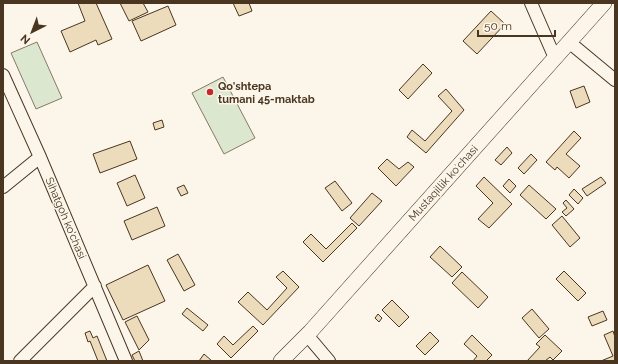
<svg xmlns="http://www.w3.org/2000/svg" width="618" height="364" viewBox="0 0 618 364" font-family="Raleway,sans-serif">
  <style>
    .green { fill: #dce7d0; stroke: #887966 }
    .building { fill: #ecdcbc; stroke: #4a3520 }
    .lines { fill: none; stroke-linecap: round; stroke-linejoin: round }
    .minor-casing { stroke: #4a3520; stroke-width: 14 }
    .major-casing { stroke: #4a3520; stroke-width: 16 }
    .minor { stroke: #fbf6e9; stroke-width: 12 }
    .major { stroke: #fbf6e9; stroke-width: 15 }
    .poi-dot { fill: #c62828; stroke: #fbf6e9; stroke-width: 1.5 }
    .labels { text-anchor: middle; stroke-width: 3; stroke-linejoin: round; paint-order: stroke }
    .poi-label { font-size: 11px; font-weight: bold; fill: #4a3520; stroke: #fbf6e9; text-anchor: start }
    .street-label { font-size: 11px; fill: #4a3520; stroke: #fbf6e9 }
  </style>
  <rect width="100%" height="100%" fill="#fbf6e9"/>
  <path class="green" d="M37,42L62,98L36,109L11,53Z
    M223,77L255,138L224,154L192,93Z"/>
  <path class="building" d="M78,3H96L112,39L98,45L96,40L70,52L61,31L85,21Z
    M120,3H143L148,12L129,21Z
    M233,3H249L252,11L239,16Z
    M168,6L176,25L141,41L132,21Z
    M491,11L505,24L477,54L463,41Z
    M423,64L432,73L408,99L399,90Z
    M584,86L590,102L576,108L570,91Z
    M446,89L464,110L426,153L407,137L412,130L425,141L452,111L438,96Z
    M162,120L164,127L155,130L153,123Z
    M574,131L581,138L566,154L580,166L569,178L557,167L555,170L546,162Z
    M130,141L137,159L100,173L93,154Z
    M507,147L512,153L501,165L495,160Z
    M531,154L537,160L524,174L518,168Z
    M387,159L399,169L408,162L414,167L396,186L378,168Z
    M135,175L145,198L127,206L117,183Z
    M484,177L512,204L489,228L478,219L493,203L476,186Z
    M601,177L606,183L587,196L582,189Z
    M509,179L516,186L510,193L503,186Z
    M335,181L352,203L342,211L325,188Z
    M184,185L188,193L181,196L177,188Z
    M529,185L556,209L546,219L520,195Z
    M574,189L583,198L578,204L569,195Z
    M372,193L382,201L359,226L350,218Z
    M566,200L574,209L566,216L562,212L567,208L563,203Z
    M157,207L165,226L132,240L124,221Z
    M562,216L580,238L570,247L552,225Z
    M352,223L357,228L323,262L303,242L311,234L326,249Z
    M440,246L462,267L452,277L430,257Z
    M178,254L195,285L184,291L167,260Z
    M148,265L165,301L123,320L106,285Z
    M283,271L299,287L263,325L238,302L248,292L267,310L287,288L276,277Z
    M564,271L586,293L578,301L556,279Z
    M462,272L488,297L478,308L452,283Z
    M392,300L409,317L399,327L382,310Z
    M187,308L208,325L203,331L182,314Z
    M532,309L549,329L539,338L522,318Z
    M603,311L607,320L592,326L588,317Z
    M378,314L382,318L379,322L375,318Z
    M137,316L149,340L139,350L125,322Z
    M253,326L258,331L231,358L217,344L224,336L233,345Z
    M90,331L93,338L97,336L107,361H98L90,341L88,342L85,333Z
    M613,331L615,337V361H601L613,356L604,335Z
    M430,332L439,341L425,355L416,346Z
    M472,335L492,355L486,361H473L477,356L464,344Z
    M545,335L562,351L553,360L550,357L545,361H527L540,347L536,344Z
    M139,351L143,361H135L132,355Z
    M204,354L212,361H199Z"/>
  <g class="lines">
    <defs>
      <path id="minor" d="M531,3L555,58
        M569,42L615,80
        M3,75L40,157L126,361
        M3,187L40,157
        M307,335L329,361
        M20,361L95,286"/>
      <path id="major" d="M281,361L310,332L604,3"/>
    </defs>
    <use href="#minor" class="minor-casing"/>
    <use href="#major" class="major-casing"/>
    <use href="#minor" class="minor"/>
    <use href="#major" class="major"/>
  </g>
  <circle class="poi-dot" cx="210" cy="92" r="4"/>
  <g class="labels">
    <g class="poi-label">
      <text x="218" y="90">Qo'shtepa<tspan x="218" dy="13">tumani 45-maktab</tspan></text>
    </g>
    <g class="street-label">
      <text transform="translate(443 183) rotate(-48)" y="4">Mustaqillik koʻchasi</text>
      <text transform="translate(66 218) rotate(67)" y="4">Sihatgoh ko'chasi</text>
    </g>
  </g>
  <rect width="618" height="364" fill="none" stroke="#4a3520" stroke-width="8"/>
  <g transform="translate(32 32) rotate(222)" stroke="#fbf6e9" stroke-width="3" paint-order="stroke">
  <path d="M0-3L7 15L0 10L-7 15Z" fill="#4a3520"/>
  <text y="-6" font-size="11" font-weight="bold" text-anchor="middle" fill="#4a3520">N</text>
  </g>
  <path d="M478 30v6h77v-6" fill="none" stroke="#4a3520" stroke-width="2"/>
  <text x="484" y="30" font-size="12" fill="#4a3520" stroke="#fbf6e9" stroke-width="3" paint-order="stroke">50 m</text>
</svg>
